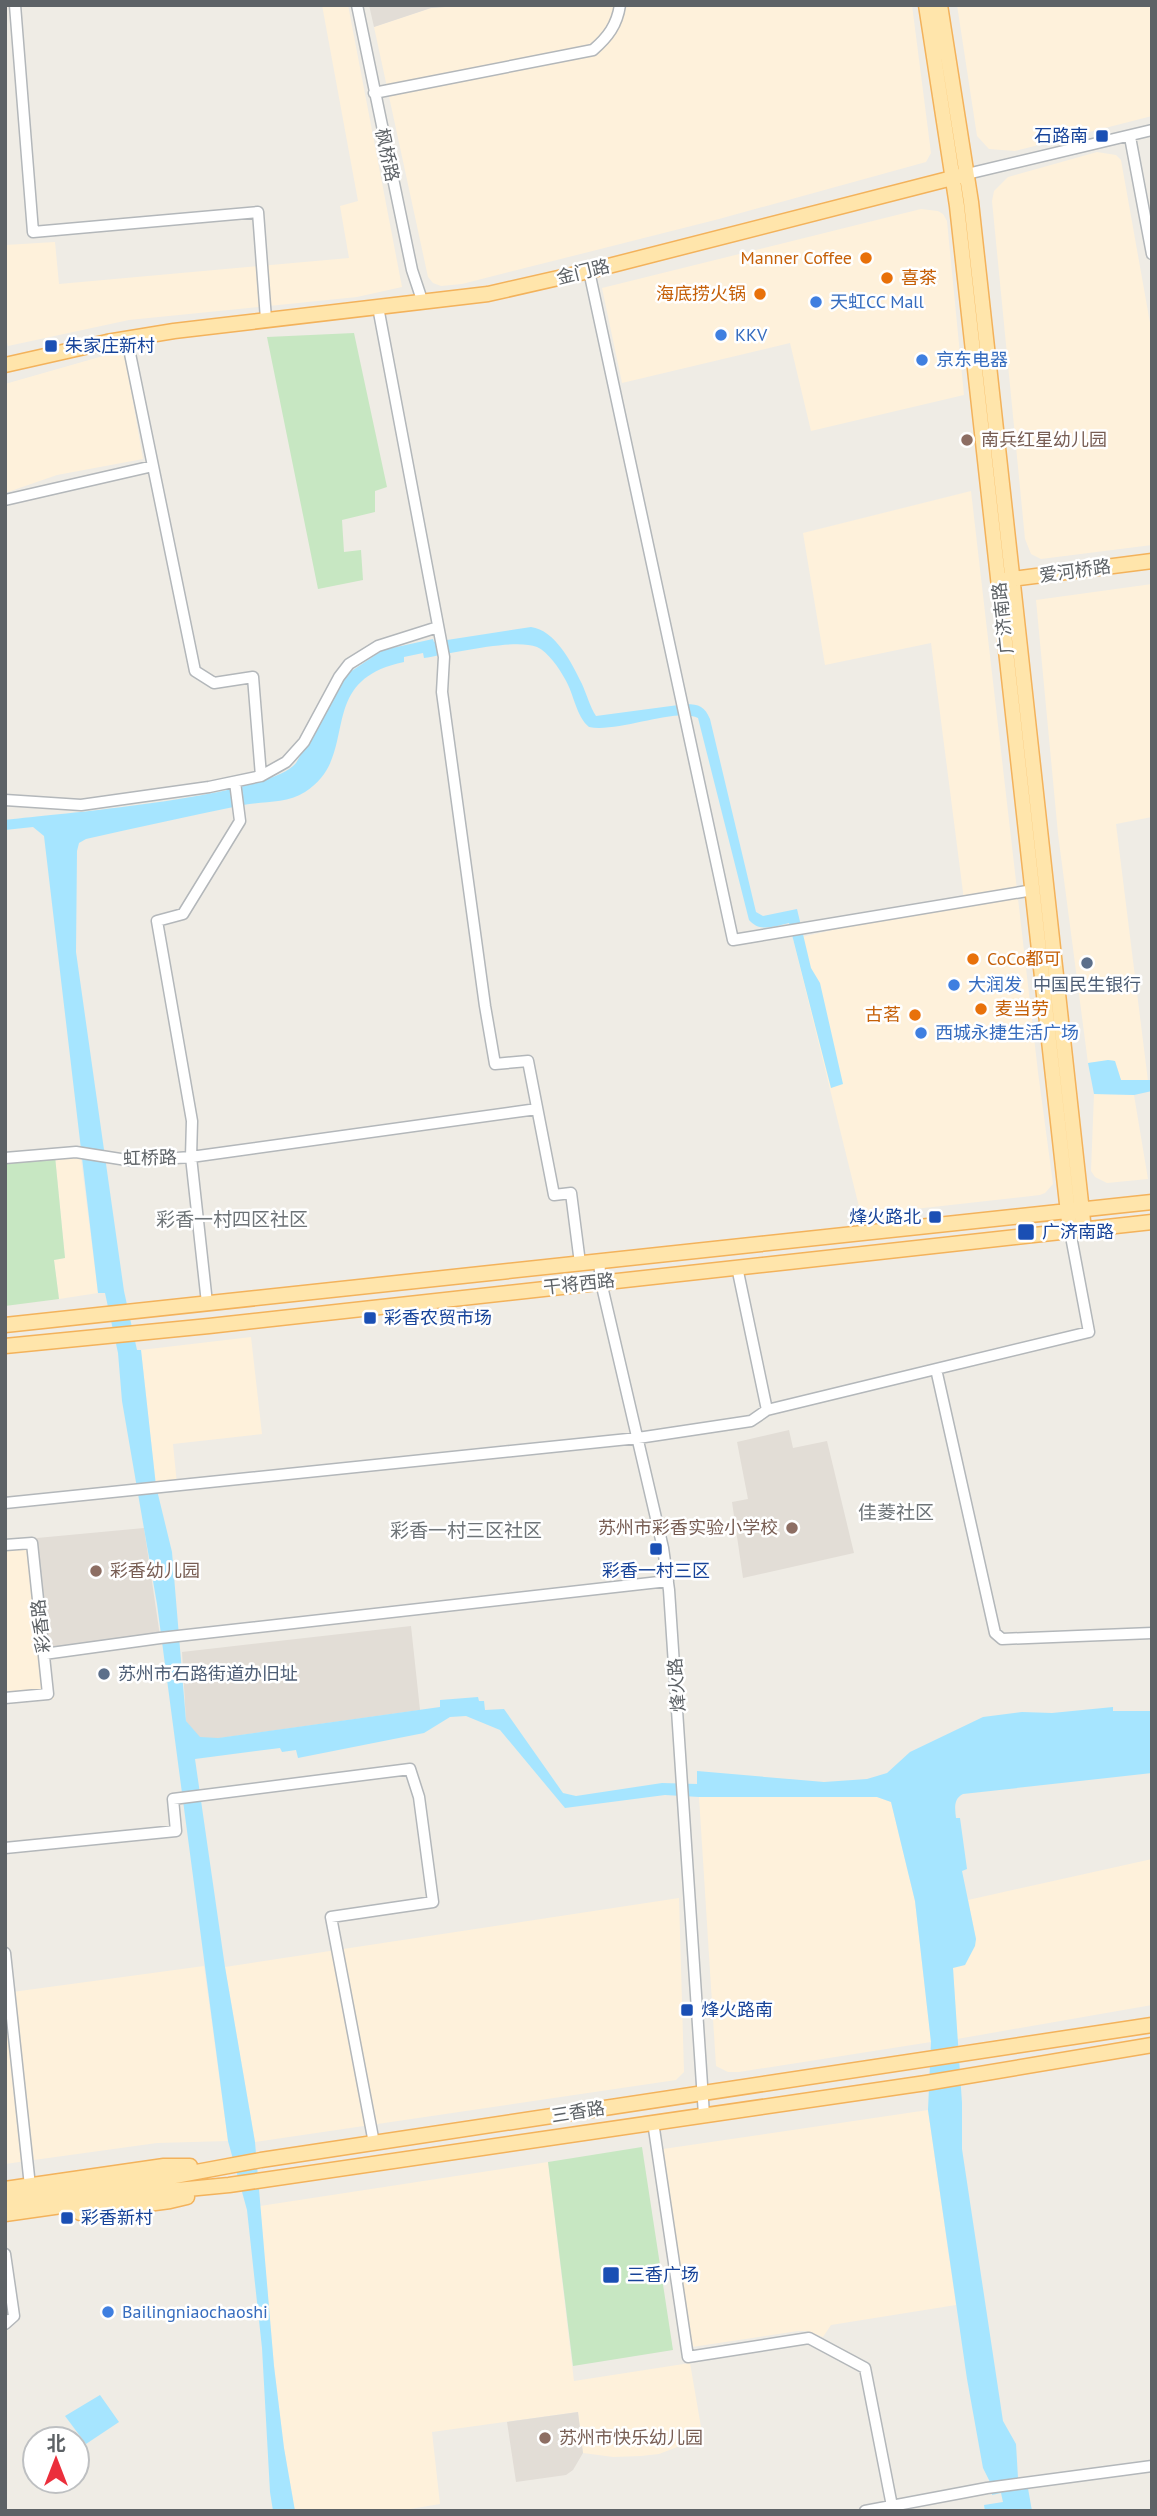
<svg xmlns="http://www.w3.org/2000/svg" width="1157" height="2516" viewBox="0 0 1157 2516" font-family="'PT Sans','Noto Sans SC',sans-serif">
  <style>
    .commercial { fill: #fef1db }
    .education { fill: #e2ddd6 }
    .green { fill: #c7e7c2 }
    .water { fill: #a6e5ff }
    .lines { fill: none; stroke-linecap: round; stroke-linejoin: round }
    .minor-casing { stroke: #b3b7ba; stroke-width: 13 }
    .major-casing { stroke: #f3b25b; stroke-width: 17 }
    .minor { stroke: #fff; stroke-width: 10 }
    .major { stroke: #ffe5ab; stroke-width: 14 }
    .transit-dot { fill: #1a4fb4; stroke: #fff; stroke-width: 2.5 }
    .food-dot { fill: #e8710a; stroke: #fff; stroke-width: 2.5 }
    .shop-dot { fill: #3f7fe0; stroke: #fff; stroke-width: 2.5 }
    .education-dot { fill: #8d6e63; stroke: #fff; stroke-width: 2.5 }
    .service-dot { fill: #5c6f8a; stroke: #fff; stroke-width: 2.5 }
    .labels { text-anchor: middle; stroke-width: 5; stroke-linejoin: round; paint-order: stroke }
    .transit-label { font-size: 18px; fill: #164399; stroke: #fff; text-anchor: start }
    .street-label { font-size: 18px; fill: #5d6266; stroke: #fff }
    .food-label { font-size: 18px; fill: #c56008; stroke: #fff; text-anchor: end }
    .shop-label { font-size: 18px; fill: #366cbe; stroke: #fff; text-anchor: start }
    .education-label { font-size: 18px; fill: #785e54; stroke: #fff; text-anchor: start }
    .service-label { font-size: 18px; fill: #4e5e75; stroke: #fff }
    .neighbourhood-label { font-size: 19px; fill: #6e7478; stroke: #fff }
  </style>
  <rect width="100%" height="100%" fill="#efece5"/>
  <path class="commercial" d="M322,5H348L402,287L357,297L129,320L8,346L5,334V245L55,242L59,284L349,258L340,206L358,201Z
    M912,5L931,153L926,162L719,219L462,284L441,286L433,283L428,277L374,27L431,8L448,6Z
    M957,5H1152V116L1015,151L989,149L977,136Z
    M1097,152L1116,155L1121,160L1152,334V545L1041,559L1031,554L1025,539L992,201L994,191L1008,177Z
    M921,209L938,211L943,214L947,221L964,395L811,431L790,343L622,383L602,288Z
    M124,350L143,459L57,475L5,493V384Z
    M971,491L1038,1072L1053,1184L1045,1193L1040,1195L861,1215L793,939L964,900L931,643L825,665L803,533Z
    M1152,584V817L1116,824L1148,1081H1141L1121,1080L1115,1061L1112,1060L1088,1063L1058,834L1036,600Z
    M1094,1094L1134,1095L1148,1179L1107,1183L1095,1177L1091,1171Z
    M55,1156L81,1159L98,1293L59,1299L54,1260L65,1258Z
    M251,1337L262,1434L173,1444L177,1484L156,1486L141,1350Z
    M37,1538L54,1699L5,1704V1541Z
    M699,1797H877L891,1802L915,1901L931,2042L739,2072H728L716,2066Z
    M1152,1859V2005L957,2039L953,1967L965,1965L976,1939L968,1900Z
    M679,1898L684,2072L676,2080L255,2142L225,1967Z
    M204,1966L228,2141L157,2143L5,2164V1993Z
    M928,2110L956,2305L831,2325L823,2337L806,2331H798L692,2347L663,2149Z
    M548,2162L574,2381L690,2363L701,2427V2438L659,2454L641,2456L613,2457L583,2453L578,2412L432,2432L440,2504L398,2511H295L284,2448L274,2366L260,2206Z"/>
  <path class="education" d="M369,5H473L431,8L374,27Z
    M789,1430L793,1448L827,1441L854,1553L743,1578L732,1502L748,1499L737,1442Z
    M144,1528L160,1636L49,1648L37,1538Z
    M411,1626L420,1710L192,1742L186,1721L182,1652Z
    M578,2412L583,2453L573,2470L566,2475L516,2482L507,2422Z"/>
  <path class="green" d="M354,333L387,487L375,491V512L342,520L344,552L361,550L363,580L318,589L267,337Z
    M55,1156L65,1258L54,1260L59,1299L5,1306V1160Z
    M642,2147L673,2350L573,2366L548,2162Z"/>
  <path class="water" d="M531,627C555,630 572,663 582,684C587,695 590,707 596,716L686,704C699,704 705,707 710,719L756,912L763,916L797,909L811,968L820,983L843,1084L831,1088L789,923C775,926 760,933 749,920L698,718C677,707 618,733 589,727C576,716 574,694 565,679C559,668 548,652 537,647C514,638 450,654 424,658L423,653L404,657V662C312,681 363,755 305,792C286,804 264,801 243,805C190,816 138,827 86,839L79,843L77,851L76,952L124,1291L137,1350H141L156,1486L172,1552L186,1721L200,1737L218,1738L440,1707V1700L478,1697L479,1701H484L485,1710L504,1709L563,1793L576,1796L662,1783L697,1784V1771L824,1782L867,1779L887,1773L910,1752L983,1717L1022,1712L1052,1713L1113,1707V1711H1152V1773L963,1794C953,1799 955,1809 956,1818H960L967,1869L962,1871L976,1939L975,1946L965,1965L953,1968L962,2103V2149L1003,2421L1016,2444L1018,2478L1026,2477L1032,2511H985L984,2505L1003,2502L1001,2493L992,2495L990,2482L983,2468L967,2379L928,2110L931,2042L915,1901L891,1802L877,1797H699L665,1795L565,1808L500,1730L466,1716L450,1717L424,1733L298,1758L296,1750L282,1752L280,1748L195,1759L225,1967L255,2142L274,2366L284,2448L295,2511H273L270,2492L262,2348L247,2210L228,2141L157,1604L122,1401L118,1353L105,1293H98L44,836L33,827L5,830V820C56,814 270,797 296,763L347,674L383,650L433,639L434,642Z
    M1108,1060L1115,1061L1121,1080H1152V1091L1134,1095L1094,1094L1088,1063Z
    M100,2395L119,2422L86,2444L65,2416Z"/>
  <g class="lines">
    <defs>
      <path id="minor" d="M15,5L33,232L258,212L266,319
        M357,5L412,270L423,303
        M374,93L593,50C608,37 617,25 620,5
        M1130,137L1152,254
        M967,174L1152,130
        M589,271L733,940L1033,890
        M378,307L444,657L442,692L485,1006L495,1064L528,1061L554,1195L571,1193L580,1263
        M127,339L195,671L214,683L253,677L261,776
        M5,500L153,466
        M235,782L240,821L183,914L157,921L192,1121L191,1157L537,1109
        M5,800L81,805L209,787L261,776L286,762L304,742L339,677L349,664L378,646L438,627
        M5,1158L76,1152L133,1161L191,1157L207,1303
        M1070,1231L1089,1332L936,1369L995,1633L1002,1639L1152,1633
        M599,1261L601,1282L663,1548L669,1590L704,2115
        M737,1267L767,1410L936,1369
        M5,1503L638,1438L751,1421L767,1410
        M5,1545L32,1543L48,1694L5,1698
        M44,1654L160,1638L668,1581
        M5,1848L176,1831L173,1799L410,1769L419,1797L433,1902L331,1917L374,2143
        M5,1953L30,2186
        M653,2122L688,2357L809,2338L865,2368L892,2506
        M5,2254L14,2316L5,2324
        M865,2511L987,2488L1152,2466"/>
      <path id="major" d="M926,5L957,206L1070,1231
        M940,5L971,202L1084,1230
        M5,365L107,342L174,331L488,294L589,271L960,176
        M1004,580L1152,561
        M5,1325L1152,1202
        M5,1346L209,1326L1152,1222
        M5,2189L164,2166H190
        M5,2200L164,2178L261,2160L1152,2025
        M80,2213L170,2201L187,2197
        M5,2214L167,2191L229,2185L926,2083L1152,2045"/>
    </defs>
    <use href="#minor" class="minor-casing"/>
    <use href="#major" class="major-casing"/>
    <use href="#minor" class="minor"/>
    <use href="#major" class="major"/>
  </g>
  <g class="transit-dot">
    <rect x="1095" y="129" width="14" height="14" rx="3.5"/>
    <rect x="44" y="339" width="14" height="14" rx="3.5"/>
    <rect x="928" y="1210" width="14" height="14" rx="3.5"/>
    <rect x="1017" y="1223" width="18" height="18" rx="3.5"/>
    <rect x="363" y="1311" width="14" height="14" rx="3.5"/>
    <rect x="649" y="1542" width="14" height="14" rx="3.5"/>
    <rect x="680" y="2003" width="14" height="14" rx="3.5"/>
    <rect x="60" y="2211" width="14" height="14" rx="3.5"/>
    <rect x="602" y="2266" width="18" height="18" rx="3.5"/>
  </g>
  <g class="food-dot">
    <circle cx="866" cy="258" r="7"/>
    <circle cx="887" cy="278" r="7"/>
    <circle cx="760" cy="294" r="7"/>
    <circle cx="973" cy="959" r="7"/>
    <circle cx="981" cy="1009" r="7"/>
    <circle cx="915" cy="1015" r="7"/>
  </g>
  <g class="shop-dot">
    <circle cx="816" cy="302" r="7"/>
    <circle cx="721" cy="335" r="7"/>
    <circle cx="922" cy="360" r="7"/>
    <circle cx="954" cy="985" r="7"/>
    <circle cx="921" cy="1033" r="7"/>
    <circle cx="108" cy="2312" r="7"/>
  </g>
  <g class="education-dot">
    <circle cx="967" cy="440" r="7"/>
    <circle cx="792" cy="1528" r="7"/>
    <circle cx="96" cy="1571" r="7"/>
    <circle cx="545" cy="2438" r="7"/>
  </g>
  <g class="service-dot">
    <circle cx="1087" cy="963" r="7"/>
    <circle cx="104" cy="1674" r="7"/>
  </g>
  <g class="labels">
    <g class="transit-label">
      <text x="1088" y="142" text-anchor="end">石路南</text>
      <text x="65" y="352">朱家庄新村</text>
      <text x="921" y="1223" text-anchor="end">烽火路北</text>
      <text x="1042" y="1238">广济南路</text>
      <text x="384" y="1324">彩香农贸市场</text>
      <text x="656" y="1577" text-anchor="middle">彩香一村三区</text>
      <text x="701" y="2016">烽火路南</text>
      <text x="81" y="2224">彩香新村</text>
      <text x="627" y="2281">三香广场</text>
    </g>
    <g class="street-label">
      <text transform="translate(387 155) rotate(78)" y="6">枫桥路</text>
      <text transform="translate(583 272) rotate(-14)" y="6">金门路</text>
      <text transform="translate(1075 571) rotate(-8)" y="6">爱河桥路</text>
      <text transform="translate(1003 618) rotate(-96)" y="6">广济南路</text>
      <text transform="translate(150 1158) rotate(-1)" y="6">虹桥路</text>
      <text transform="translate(579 1284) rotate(-6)" y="6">干将西路</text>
      <text transform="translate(41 1626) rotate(-96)" y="6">彩香路</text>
      <text transform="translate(677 1685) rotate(-94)" y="6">烽火路</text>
      <text transform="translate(578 2112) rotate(-9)" y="6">三香路</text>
    </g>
    <g class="food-label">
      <text x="852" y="264">Manner Coffee</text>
      <text x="901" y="284" text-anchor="start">喜茶</text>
      <text x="746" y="300">海底捞火锅</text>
      <text x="987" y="965" text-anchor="start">CoCo都可</text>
      <text x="995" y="1015" text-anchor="start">麦当劳</text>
      <text x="901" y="1021">古茗</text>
    </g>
    <g class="shop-label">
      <text x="830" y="308">天虹CC Mall</text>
      <text x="735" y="341">KKV</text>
      <text x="936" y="366">京东电器</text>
      <text x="968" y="991">大润发</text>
      <text x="935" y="1039">西城永捷生活广场</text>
      <text x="122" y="2318">Bailingniaochaoshi</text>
    </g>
    <g class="education-label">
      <text x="981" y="446">南兵红星幼儿园</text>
      <text x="778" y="1534" text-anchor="end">苏州市彩香实验小学校</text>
      <text x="110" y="1577">彩香幼儿园</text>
      <text x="559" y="2444">苏州市快乐幼儿园</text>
    </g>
    <g class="service-label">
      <text x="1087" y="991">中国民生银行</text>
      <text x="118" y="1680" text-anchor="start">苏州市石路街道办旧址</text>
    </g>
    <g class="neighbourhood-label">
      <text x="232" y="1226">彩香一村四区社区</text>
      <text x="896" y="1519">佳菱社区</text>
      <text x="466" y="1537">彩香一村三区社区</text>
    </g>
  </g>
  <rect width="1157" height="2516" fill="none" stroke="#5d6266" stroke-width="14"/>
  <g transform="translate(56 2460)"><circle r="33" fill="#ffffff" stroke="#bec0c2" stroke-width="2"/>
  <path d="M0-5L12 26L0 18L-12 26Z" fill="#eb2f3c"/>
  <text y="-10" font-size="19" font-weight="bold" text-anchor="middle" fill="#5d6266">北</text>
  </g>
</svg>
